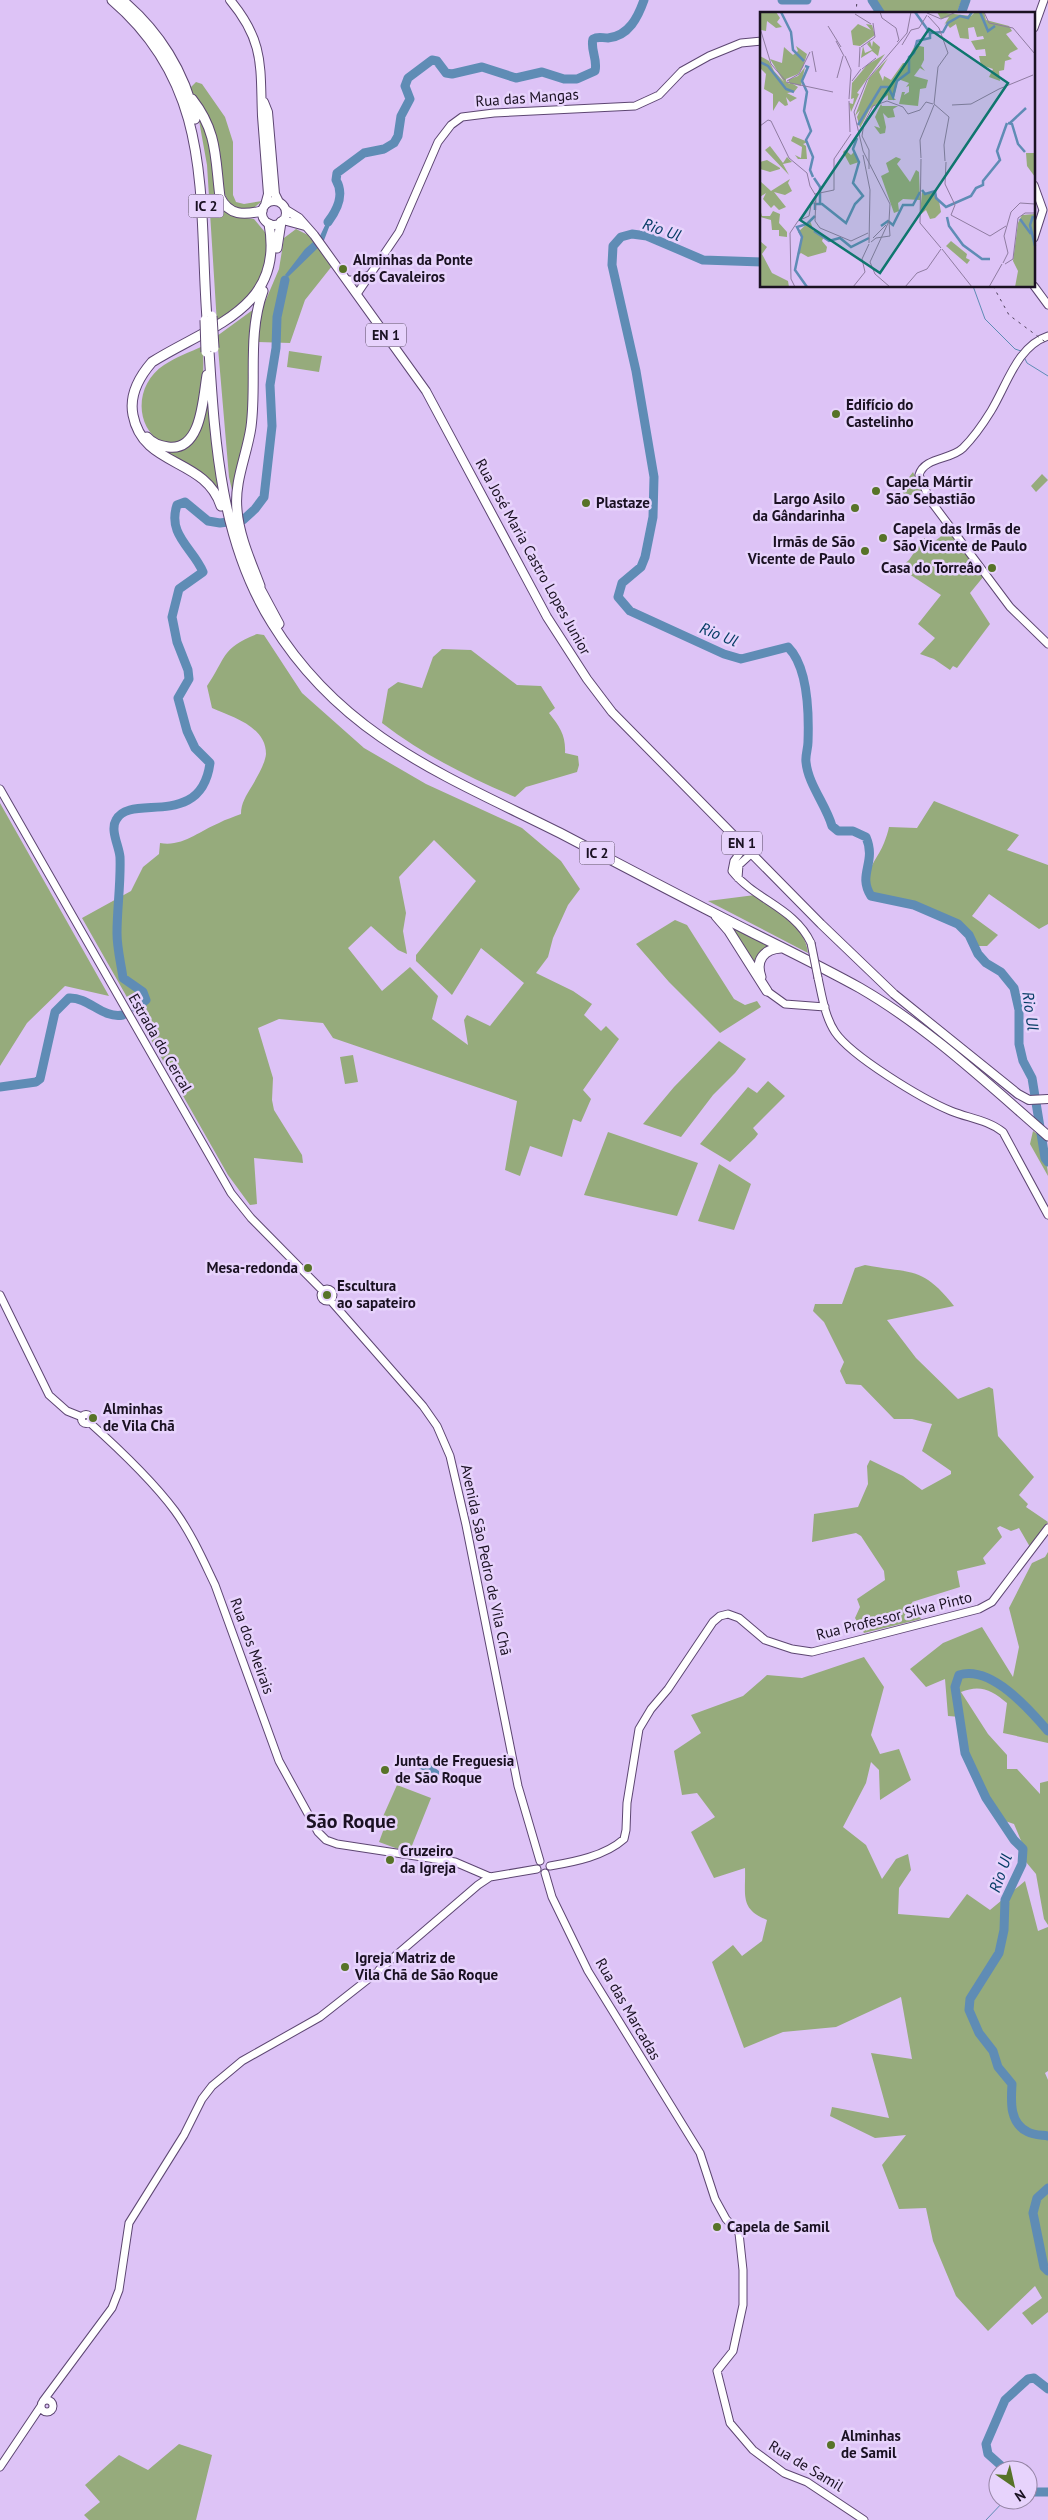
<svg xmlns="http://www.w3.org/2000/svg" width="1048" height="2520" viewBox="0 0 1048 2520" font-family="'PT Sans',sans-serif">
  <style>
    .green { fill: #96ab7c; fill-rule: evenodd }
    .water { fill: #5f8cb5 }
    .lines { fill: none; stroke-linecap: round; stroke-linejoin: round }
    .stream { stroke: #5f8cb5; stroke-width: 1 }
    .river { stroke: #5f8cb5; stroke-width: 9 }
    .secondary-casing { stroke: #5d4672; stroke-width: 9 }
    .primary-casing { stroke: #5d4672; stroke-width: 10 }
    .highway-casing { stroke: #5d4672; stroke-width: 11 }
    .secondary { stroke: #fff; stroke-width: 7 }
    .primary { stroke: #fff; stroke-width: 8 }
    .highway { stroke: #fff; stroke-width: 9 }
    .rail { stroke: #493c55; stroke-width: 1; stroke-dasharray: 2.5 5; stroke-linecap: butt }
    .secondary-bridge-casing { stroke: #5d4672; stroke-width: 9; stroke-linecap: butt }
    .highway-bridge-casing { stroke: #5d4672; stroke-width: 11; stroke-linecap: butt }
    .secondary-bridge { stroke: #fff; stroke-width: 7 }
    .highway-bridge { stroke: #fff; stroke-width: 9 }
    .poi-dot { fill: #577328; stroke: #e7d3fc; stroke-width: 2 }
    .labels { text-anchor: middle; stroke-width: 5; stroke-linejoin: round; paint-order: stroke }
    .shield { fill: #e7d3fc; stroke: #584b63; stroke-width: 1 }
    .shield-label { font-size: 14px; font-weight: bold; fill: #1a1122 }
    .street-label { font-size: 15px; fill: #1a1122; stroke: #e7d3fc }
    .poi-label { font-size: 15px; font-weight: bold; fill: #1a1122; stroke: #e7d3fc; text-anchor: start }
    .water-label { font-size: 16px; font-style: italic; fill: #053c65; stroke: #e7d3fc }
    .district-label { font-size: 20px; font-weight: bold; fill: #1a1122; stroke: #e7d3fc }
    .inset-river { fill: none; stroke: #5f8cb5; stroke-width: 2.5 }
    .inset-road { fill: none; stroke: #8f7ca1; stroke-width: 1 }
    .view { fill: #0f766e; fill-opacity: 0.15; stroke: #0f766e; stroke-width: 2.5 }
    .inset-edge { fill: none; stroke: #1a1122; stroke-width: 2.5 }
  </style>
  <rect width="100%" height="100%" fill="#ddc3f6"/>
  <path class="green" d="M874,0H962L956,14H883Z
    M196,82L202,84L225,117L233,142V195L236,202L244,204L262,201L250,211L232,207C218,189 223,168 219,147C215,124 198,109 190,88Z
    M198,115L206,127L226,211L232,216L254,219L269,237C264,287 254,293 217,324L207,165Z
    M296,229L310,236L332,266L305,300L290,343L258,342L262,309L279,269L284,238Z
    M254,309L248,431L234,499L229,477L217,336Z
    M203,346C204,371 204,417 187,437C181,444 171,443 162,443C133,425 136,383 164,365C176,357 190,352 203,346Z
    M289,351L322,356L319,372L287,367Z
    M208,386L219,494L162,450L188,445Z
    M913,472L925,497L904,494L900,489Z
    M1042,474L1048,480L1036,492L1031,486Z
    M949,530L984,576L970,593L990,624L957,668L953,666L950,670L934,659L920,654L935,638L918,624L941,595L900,568L909,560L924,538L935,541Z
    M257,634L264,635L302,693L364,748L426,784L522,828L561,861L580,889L568,905L553,938L548,957L536,973L573,991L592,1004L584,1015L601,1031L606,1026L619,1039L583,1090L591,1099L581,1122L573,1119L562,1157L530,1146L520,1176L505,1170L517,1101L333,1038L323,1023L279,1019L258,1028L273,1078L272,1100L274,1110L302,1155L303,1163L254,1158L257,1204L250,1205L228,1175L82,918L131,891L143,867L159,854L160,843C183,847 199,831 219,823C226,819 234,817 241,814C241,803 246,796 252,786C257,777 265,764 266,754C266,726 232,717 212,708L207,686C226,658 221,648 257,634ZM434,840L476,881L416,955V961L452,995L481,948L524,983L490,1026L467,1015L464,1020L468,1045L432,1019L438,996L410,967L382,991L348,948L371,926L398,950L407,954L403,931L406,913L399,877Z
    M442,649L471,650L517,685L541,686L555,708L549,713C560,727 566,736 565,753L578,756L579,765L577,772L526,787L515,797C468,777 422,754 382,723L388,689L398,682L422,688L433,657Z
    M934,801L1019,835L1007,850L1048,865V924L1039,929L989,894L972,916L998,935L987,946H976C962,907 907,903 872,895C860,874 877,861 884,843C886,838 888,832 889,827L917,828Z
    M0,803L109,996L65,986L27,1023L0,1066Z
    M755,895C777,911 805,924 808,953L708,901Z
    M675,920L687,925L734,999L745,1005L757,1001L761,1007L720,1033L669,982L636,944Z
    M726,922L771,945L755,970Z
    M719,1041L746,1059L735,1073L713,1095L681,1137L643,1124L674,1087Z
    M353,1055L358,1082L345,1084L340,1057Z
    M768,1081L785,1096L753,1128L758,1134L755,1138L730,1162L700,1144L748,1087L757,1093Z
    M1033,1131L1041,1137C1042,1151 1048,1162 1048,1176L1030,1144Z
    M608,1132L698,1163L677,1216L584,1195Z
    M719,1164L751,1184L734,1230L698,1221Z
    M865,1265C910,1274 922,1265 954,1306L887,1320L916,1358L958,1399L989,1387L993,1389L998,1436L1034,1477L1019,1495L1028,1504L1026,1507L1048,1522L1030,1547L1019,1528L1011,1531L1000,1526L997,1528L1002,1537L983,1558L986,1564L957,1571L960,1587L912,1602L921,1619L864,1633L855,1618L860,1607L857,1599L885,1580L884,1571L861,1536L856,1533L812,1542L814,1514L858,1507L868,1484L867,1466L870,1460L903,1476L922,1490L951,1474V1471L922,1451L932,1424L912,1419H894L861,1385L846,1384L840,1371L844,1362L824,1322L813,1311L815,1304H842L855,1268Z
    M1048,1552V1743L1003,1733L1007,1703C992,1690 980,1684 961,1692L988,1734L1007,1755V1769H1017L1040,1794V1783L1048,1781V1925L1044,1919L1036,1874L1026,1862L1025,1850L1014,1824L1002,1820C982,1787 964,1757 961,1717L948,1716L945,1679L926,1687L910,1669L943,1643L982,1627L1013,1677L1019,1647L1009,1608L1032,1563L1045,1557Z
    M864,1657L884,1687L871,1735L880,1754L899,1749L911,1780L880,1800L879,1770L871,1762L866,1783L843,1827L866,1845L882,1879L896,1859L908,1854L911,1870L899,1888L898,1914L949,1918L967,1894L990,1910L1025,1881L1038,1931L1048,1927V2071L1045,2073L1048,2080V2312L1032,2325L1022,2313L1042,2298L1035,2286L988,2331L956,2296L933,2241L926,2208L899,2209L882,2165L906,2135L875,2138L830,2116L832,2107L889,2118L871,2053L912,2059L901,1997L836,2027L783,2032L744,2048L712,1962L733,1945L742,1956L762,1941L767,1920C739,1909 746,1895 745,1868L714,1878L691,1832L715,1817L697,1793L682,1795L674,1751L701,1733L691,1715L743,1696L767,1675L802,1678Z
    M397,1785L431,1798L409,1853L379,1842L386,1823L381,1821Z
    M179,2444L212,2455L196,2520H89L84,2515L100,2502L85,2485L119,2455L148,2470Z"/>
  <path class="water" d="M334,214L323,243L288,277L285,275L305,249L320,236L329,217Z
    M424,1756H427L431,1765L439,1771V1777L420,1769L418,1767Z"/>
  <g class="lines">
    <path class="stream" d="M973,286L985,319L1015,349L1021,351
      M1024,357L1027,363L1048,376
      M986,2520L1005,2500"/>
    <path class="river" d="M782,0H807
      M872,0L881,14
      M961,14L966,0
      M328,222C337,210 345,195 336,180L337,173L364,153L384,149L394,143L398,136L401,116L410,99L405,86L408,78L432,60L437,61L446,73L452,74L482,67L516,78L542,72L564,79H577L595,71C598,59 590,50 593,39C598,36 602,38 608,38C629,36 638,17 644,0
      M762,262L703,260L647,236L632,234L621,237L613,246L612,265L636,371L654,477L653,517L645,557L641,567L622,583L618,597L630,611L724,654L741,659L788,647C808,667 809,714 808,742C808,749 805,756 806,762C808,784 826,805 832,826L838,831H853L866,837C877,863 857,874 871,896L914,905L958,924L969,935L978,954L986,963L1001,972L1014,988L1019,1010V1044L1023,1061L1032,1078L1045,1158L1048,1162
      M136,1008L146,1000L143,992L123,978C121,963 117,949 117,933C117,908 121,883 120,857C119,846 110,830 116,820C130,792 201,831 210,763L195,748L187,731L178,698L189,679L188,670L177,642L172,617L179,589L203,572C193,548 167,535 177,505L185,502L208,521L220,523L243,520L255,509L264,497L272,426L270,385L276,348L277,317L285,280
      M0,1087L36,1082L40,1079L55,1012L69,998C89,997 102,1019 123,1015
      M1048,1731C1029,1709 991,1665 959,1675L955,1687L965,1753L986,1798L1014,1840L1023,1849L1022,1864L1005,1900L1004,1930L999,1953L970,1999L969,2010L979,2033L993,2051L998,2067L1012,2084C1011,2101 1009,2123 1028,2132C1033,2135 1042,2135 1048,2136
      M1048,2188L1037,2198L1033,2213L1044,2267L1048,2271
      M1006,2470L988,2454L986,2444L1005,2400L1028,2379L1034,2378L1048,2389
      M1028,2492H1048"/>
    <defs>
      <path id="secondary" d="M1034,28L1044,0
        M1034,185L1043,210L1034,238
        M347,280H357L369,275
        M1034,286L1048,305
        M357,294L399,232L438,142L451,125L462,117L494,113L635,106L659,95L682,71L709,56L741,43L762,41
        M1048,336C1017,346 1007,385 991,411C983,424 974,437 963,448C951,460 924,457 919,475L930,500L1010,607L1048,644
        M0,789L231,1193L251,1218L323,1291
        M745,846L734,861L732,871C755,900 795,908 811,943
        M738,878L739,865L752,853
        M818,978C822,996 825,1017 835,1032C851,1056 922,1099 951,1111C968,1118 988,1120 1003,1132L1048,1215
        M767,991L785,1004L825,1007
        M321 1295a6 6 0 1 1 12 0a6 6 0 1 1-12 0Z
        M0,1295L49,1395L67,1411L82,1417
        M331,1301L423,1406L437,1426L450,1456L466,1525L518,1786L540,1861
        M81.5 1419a4.5 4.5 0 1 1 9 0a4.5 4.5 0 1 1-9 0Z
        M89,1422C118,1448 152,1480 175,1511C191,1533 203,1560 215,1585L279,1761L318,1832L326,1840L337,1844L455,1862L490,1877L537,1869
        M550,1866C574,1862 605,1856 624,1839L626,1830L627,1803L639,1729L651,1709L668,1689L713,1622L720,1616L728,1614L739,1618L765,1640L792,1649L812,1652L979,1609L992,1602L1048,1528
        M545,1873L552,1897L588,1971L700,2153L715,2199L726,2219L739,2233L743,2270V2305L733,2351L717,2371L730,2423L753,2450L784,2473L807,2482L864,2520
        M379,1970L478,1885L490,1877
        M41 2406a6 6 0 1 1 12 0a6 6 0 1 1-12 0Z
        M43,2401L112,2308L119,2290L129,2223L184,2135L202,2099L212,2086L242,2061L320,2017L376,1973
        M0,2467L41,2406"/>
      <path id="primary" d="M230,0C265,42 260,67 262,116C264,142 266,168 268,194L265,205
        M264,102L268,112L275,194L279,202
        M262 213a12 12 0 1 1 24 0a12 12 0 1 1-24 0Z
        M286,210L299,218L314,235L426,391L547,617L587,679L612,712L821,924L894,994L1018,1094L1029,1100L1048,1099
        M283,220L305,226"/>
      <path id="highway" d="M112,0C215,88 198,198 207,319
        M122,0C159,31 185,72 195,119
        M192,99C218,132 215,159 220,197C229,216 244,215 262,211
        M277,248L281,222
        M209,351C215,444 221,542 272,623C342,737 446,776 560,833C623,866 687,900 751,932C787,950 824,968 860,988C929,1028 988,1084 1048,1136
        M147,437C153,444 160,446 168,447C202,452 203,397 207,375
        M221,506C205,457 143,468 133,415C129,395 139,377 152,362C209,326 285,309 269,224
        M257,583L279,624
        M260,586C251,562 239,536 237,510C234,481 247,455 251,427C257,382 247,335 263,291
        M716,916L729,931L767,991
        M761,977C755,960 764,949 781,948"/>
    </defs>
    <use href="#secondary" class="secondary-casing"/>
    <use href="#primary" class="primary-casing"/>
    <use href="#highway" class="highway-casing"/>
    <use href="#secondary" class="secondary"/>
    <use href="#primary" class="primary"/>
    <use href="#highway" class="highway"/>
    <path class="rail" d="M856,14L857,0
      M993,286L1009,315L1048,344"/>
    <defs>
      <path id="secondary-bridge" d="M811,943L818,978"/>
      <path id="highway-bridge" d="M212,316L214,348
        M205,320L206,352"/>
    </defs>
    <use href="#secondary-bridge" class="secondary-bridge-casing"/>
    <use href="#highway-bridge" class="highway-bridge-casing"/>
    <use href="#secondary-bridge" class="secondary-bridge"/>
    <use href="#highway-bridge" class="highway-bridge"/>
  </g>
  <g class="poi-dot">
    <circle cx="343" cy="269" r="5"/>
    <circle cx="836" cy="414" r="5"/>
    <circle cx="876" cy="491" r="5"/>
    <circle cx="586" cy="503" r="5"/>
    <circle cx="855" cy="508" r="5"/>
    <circle cx="883" cy="538" r="5"/>
    <circle cx="865" cy="551" r="5"/>
    <circle cx="992" cy="568" r="5"/>
    <circle cx="308" cy="1268" r="5"/>
    <circle cx="327" cy="1295" r="5"/>
    <circle cx="93" cy="1418" r="5"/>
    <circle cx="385" cy="1770" r="5"/>
    <circle cx="390" cy="1860" r="5"/>
    <circle cx="345" cy="1967" r="5"/>
    <circle cx="717" cy="2227" r="5"/>
    <circle cx="831" cy="2445" r="5"/>
  </g>
  <g class="labels">
    <g class="shield">
      <rect x="188.5" y="194.5" width="35" height="23" rx="4"/>
      <rect x="366" y="323.5" width="40" height="23" rx="4"/>
      <rect x="722" y="831.5" width="40" height="23" rx="4"/>
      <rect x="579.5" y="841.5" width="35" height="23" rx="4"/>
    </g>
    <g class="shield-label">
      <text x="206" y="211">IC 2</text>
      <text x="386" y="340">EN 1</text>
      <text x="742" y="848">EN 1</text>
      <text x="597" y="858">IC 2</text>
    </g>
    <g class="street-label">
      <text transform="translate(527 98) rotate(-4)" y="5">Rua das Mangas</text>
      <text transform="translate(533 557) rotate(61)" y="5">Rua José Maria Castro Lopes Junior</text>
      <text transform="translate(160 1043) rotate(60)" y="5">Estrada do Cercal</text>
      <text transform="translate(486 1560) rotate(78)" y="5">Avenida São Pedro de Vila Chã</text>
      <text transform="translate(894 1616) rotate(-14)" y="5">Rua Professor Silva Pinto</text>
      <text transform="translate(252 1646) rotate(70)" y="5">Rua dos Meirais</text>
      <text transform="translate(628 2009) rotate(60)" y="5">Rua das Marcadas</text>
      <text transform="translate(806 2466) rotate(31)" y="5">Rua de Samil</text>
    </g>
    <g class="poi-label">
      <text x="353" y="265">Alminhas da Ponte<tspan x="353" dy="17">dos Cavaleiros</tspan></text>
      <text x="846" y="410">Edifício do<tspan x="846" dy="17">Castelinho</tspan></text>
      <text x="886" y="487">Capela Mártir<tspan x="886" dy="17">São Sebastião</tspan></text>
      <text x="845" y="504" text-anchor="end">Largo Asilo<tspan x="845" dy="17">da Gândarinha</tspan></text>
      <text x="596" y="508">Plastaze</text>
      <text x="893" y="534">Capela das Irmãs de<tspan x="893" dy="17">São Vicente de Paulo</tspan></text>
      <text x="855" y="547" text-anchor="end">Irmãs de São<tspan x="855" dy="17">Vicente de Paulo</tspan></text>
      <text x="982" y="573" text-anchor="end">Casa do Torreâo</text>
      <text x="298" y="1273" text-anchor="end">Mesa-redonda</text>
      <text x="337" y="1291">Escultura<tspan x="337" dy="17">ao sapateiro</tspan></text>
      <text x="103" y="1414">Alminhas<tspan x="103" dy="17">de Vila Chã</tspan></text>
      <text x="395" y="1766">Junta de Freguesia<tspan x="395" dy="17">de São Roque</tspan></text>
      <text x="400" y="1856">Cruzeiro<tspan x="400" dy="17">da Igreja</tspan></text>
      <text x="355" y="1963">Igreja Matriz de<tspan x="355" dy="17">Vila Chã de São Roque</tspan></text>
      <text x="727" y="2232">Capela de Samil</text>
      <text x="841" y="2441">Alminhas<tspan x="841" dy="17">de Samil</tspan></text>
    </g>
    <g class="water-label">
      <text transform="translate(662 229) rotate(19)" y="6">Rio Ul</text>
      <text transform="translate(719 634) rotate(22)" y="6">Rio Ul</text>
      <text transform="translate(1031 1011) rotate(82)" y="6">Rio Ul</text>
      <text transform="translate(1000 1873) rotate(-71)" y="6">Rio Ul</text>
    </g>
    <g class="district-label">
      <text x="351" y="1828">São Roque</text>
    </g>
  </g>
  <g transform="translate(760 12)">
    <rect width="275" height="275" fill="#ddc3f6"/>
    <path d="M0,0H16L20,6L17,10L22,15L16,16L7,9L6,19L1,18ZM177,0L211,4L215,0H224L226,8L249,14L252,19L246,22L258,37L250,41L248,44L252,47L245,49L244,58L239,59L240,69L229,65L233,57L221,53L219,44H226L225,37L216,38L211,29L224,27L223,24L217,25L214,15L208,16L209,27L200,26L196,12L190,16L186,11L184,13L189,5L181,7ZM98,12L111,18L106,12L112,13L115,23L100,34L93,33L91,19ZM110,29L112,35L113,29L120,35L118,44L112,39L101,46L103,34L105,41L112,38L107,32ZM155,33L164,35V48L161,54L165,59L160,56L154,64L168,68L166,76L160,77L158,94L139,92L142,80H145L144,83L149,80V74L146,75L149,71L138,67L139,62L134,86L136,88H128V83L110,97L100,116L97,105L100,98L95,104L109,66L128,46L119,60L123,69L124,64L131,68L143,51H146ZM36,34L47,42L43,55L38,62L26,67V70L30,72L28,68L38,64L45,55L41,74L33,72L38,75L34,80L27,81L37,86L30,90L26,85L28,93L25,94L19,89L13,99V82L4,77L6,62L0,56V44L9,49L14,59L24,70L10,47L22,51L24,35L33,43L38,39ZM125,42L97,81L99,82L91,100L89,91L93,92L94,86L91,87L92,71L107,53ZM121,92L122,94H138L133,97L135,105L128,106L123,101L126,115L125,121L120,122L114,114L120,116L115,105ZM33,124L48,130L43,132L46,134L47,147H38L35,143L41,146L42,135L31,129ZM10,134L23,151L27,145L32,150L23,152L29,163L5,138ZM85,138L91,143L94,140L99,150L90,153L83,140ZM266,141H275V165L267,154ZM136,145L141,147L137,152L150,170L156,158L159,160L160,188L143,187L138,191L139,199L134,201L121,164L129,160L126,151ZM7,148L20,156V157L10,160L0,157V150ZM30,167L28,171L32,179L25,183L14,180L26,195L19,198L14,193L11,196L3,187L6,181L0,185V169L11,179ZM162,180L165,183L175,180L179,189L181,200L175,206L170,207L166,198L160,203ZM0,197L2,204H10L13,199L20,202L19,211L27,220V225L19,224V218H12L11,208L0,205ZM275,202V275H255L258,259L253,249L258,211L262,203ZM50,209L54,219L64,224L62,229L67,235L66,240L48,245L41,241L37,244L42,225L38,220ZM0,229L7,235L2,242L12,261L28,269L29,275H0ZM191,229L207,242L206,246L210,248L207,252L186,234Z" fill="#96ab7c"/>
    <path class="inset-river" d="M21,0L31,20L33,38L44,49M220,0L228,19L235,14M170,21L183,20L188,11L200,4L208,6L212,0M0,50L8,54L26,77L34,80M45,54L48,55L42,69L47,80L44,99L51,119L46,128L53,145L50,158L53,165M248,111L252,112L258,132L265,140M250,111L266,96M98,113L121,75H128L133,85L137,69L149,60V45L154,41L157,29L170,26V21L155,0M54,166L60,175V191M162,178L165,182L175,179L176,186L186,195L211,184L216,176L223,173V169L240,148L237,139L247,111M55,198V192H62L86,211L95,192L103,184L93,171L99,150L93,137L97,126M273,204L270,213L275,234M187,205L189,214L203,233L222,247H230M260,207L271,222M121,214L128,209L133,213L143,193H153L160,180M54,219L69,229L80,226L91,235L109,226M47,275L35,258L42,225L37,215L47,212L55,204"/>
    <path class="inset-road" d="M120,0L122,6L136,16M224,0L229,11L253,16L275,42M167,1L181,7L196,0M95,2L111,12M168,4L179,16L188,41L178,55L174,92M68,14L81,35M0,16L11,52L25,68M136,16L139,28L137,30M76,29L84,44M142,33L151,18L159,16L167,3M101,35L115,25L113,11M52,39L56,60M85,44L91,58L89,87M99,55L100,35M102,57L116,46M77,66L83,44M27,69L39,62L50,40M92,69L101,57M26,70L73,80M239,77L273,63M89,89L90,120M174,92L189,105L184,133L185,149M192,93L211,92L239,77M0,114L8,108L11,109L29,146L47,161L50,174L56,184L55,209L60,216L91,229L108,221M103,143L110,178L109,231M161,146L160,128L174,93M161,147L160,211L181,236M186,150L185,172L195,193L191,203L230,224L246,214M109,157V138L102,124L104,111L113,94L127,89L143,95L148,102L160,98L166,90L173,92M55,182L74,178V147L91,122M113,226L126,213M111,230L116,226L130,224L129,210M182,237L212,275M243,251L248,241L244,224L251,200L260,191L275,192M245,252L253,247L258,206L265,201H275M35,275L31,267L30,221L38,209L49,204L51,193L56,189M93,275L105,260L102,247L109,232M130,275L115,262L110,250L129,209L130,192L103,139L94,100L107,68L147,21L151,0M145,275L157,261L167,257L181,237M229,275L242,252"/>
    <path class="view" d="M169,17L248,71L120,261L40,208Z"/>
    <rect width="275" height="275" class="inset-edge"/>
  </g>
  <g transform="translate(1013 2485) rotate(146)"><circle r="24" fill="#e7d3fc" stroke="#9585a5"/>
  <path d="M0-4L9 19L0 12L-9 19Z" fill="#577328"/>
  <text y="-8" font-size="14" font-weight="bold" text-anchor="middle" fill="#1a1122">N</text>
  </g>
</svg>
